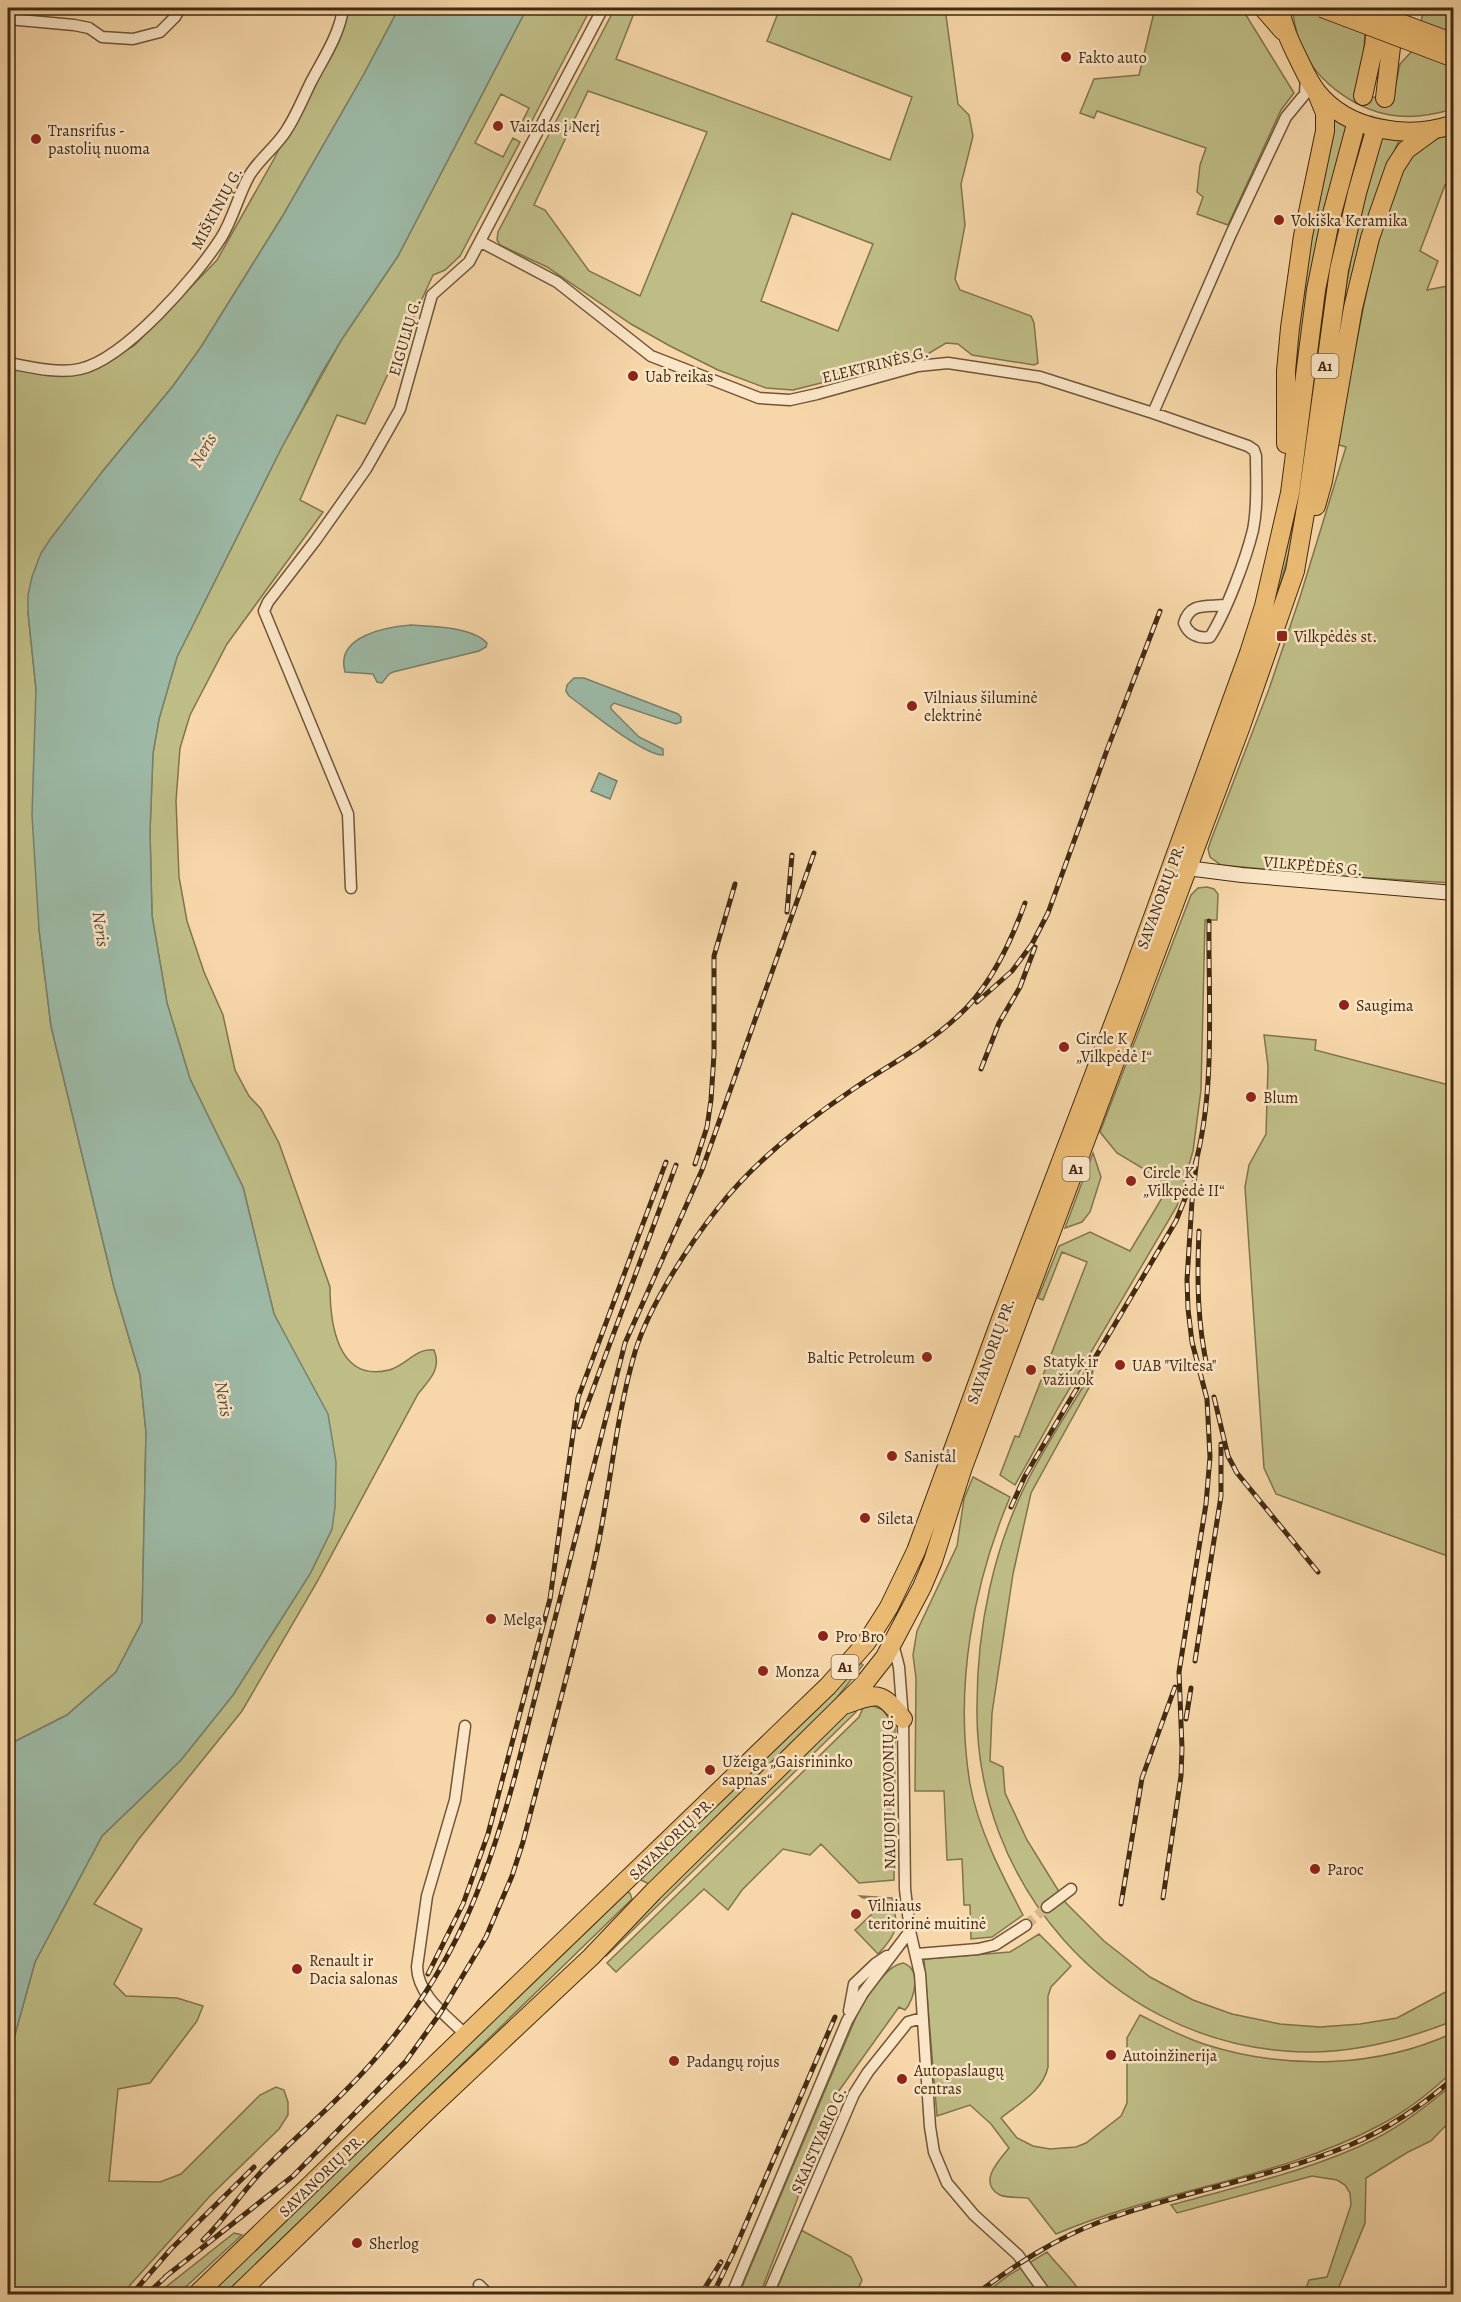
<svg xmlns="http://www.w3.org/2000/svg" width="1461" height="2302" viewBox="0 0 1461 2302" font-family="Alegreya,serif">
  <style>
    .green { fill: #bfbd86; stroke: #80744c; stroke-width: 1.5; fill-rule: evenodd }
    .water { fill: #9dbaa7; stroke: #79806b; stroke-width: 1.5 }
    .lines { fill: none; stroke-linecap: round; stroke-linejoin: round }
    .street-tunnel { stroke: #d3b48b; stroke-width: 10; stroke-dasharray: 10 5; stroke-linecap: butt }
    .highway-tunnel { stroke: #d3b48b; stroke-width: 18; stroke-dasharray: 18 9; stroke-linecap: butt }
    .street-casing { stroke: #6f5537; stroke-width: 13 }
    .secondary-casing { stroke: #422a11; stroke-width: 16 }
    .highway-casing { stroke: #422a11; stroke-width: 20 }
    .street { stroke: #fae5c7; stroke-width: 10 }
    .secondary { stroke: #fae5c7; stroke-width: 14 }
    .highway { stroke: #ecbc74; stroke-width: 18 }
    .rail-casing { stroke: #422a11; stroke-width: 5 }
    .rail { stroke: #fae5c7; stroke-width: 3; stroke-dasharray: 9; stroke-linecap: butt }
    .highway-bridge-casing { stroke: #422a11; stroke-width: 20; stroke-linecap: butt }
    .highway-bridge { stroke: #ecbc74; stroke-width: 18 }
    .poi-dot { fill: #8f2418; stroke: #fae5c7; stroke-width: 2 }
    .labels { text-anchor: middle; stroke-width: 5; stroke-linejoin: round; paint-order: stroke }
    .shield { fill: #fae5c7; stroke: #796248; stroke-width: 1.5 }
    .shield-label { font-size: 15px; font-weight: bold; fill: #422a11 }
    .poi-label { font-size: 16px; fill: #422a11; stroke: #fae5c7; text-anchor: start }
    .street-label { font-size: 16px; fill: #422a11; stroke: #fae5c7 }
    .water-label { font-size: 18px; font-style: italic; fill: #594e36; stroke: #fae5c7 }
  </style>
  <rect width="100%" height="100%" fill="#f7d7a9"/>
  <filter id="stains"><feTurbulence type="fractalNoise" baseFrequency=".00333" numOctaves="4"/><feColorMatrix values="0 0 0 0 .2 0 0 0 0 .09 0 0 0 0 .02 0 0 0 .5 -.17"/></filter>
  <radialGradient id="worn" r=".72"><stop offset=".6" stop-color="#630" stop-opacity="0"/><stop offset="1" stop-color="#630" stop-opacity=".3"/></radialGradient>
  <path class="green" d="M347,8H399L364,74L282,217L201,347L173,386L102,472L28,612L36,689L39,929L51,1026L114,1287L140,1375L146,1432L142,1622L116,1672L67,1715L8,1745V368L46,373L107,362L135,345L217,260L274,159L346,20Z
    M527,8H591L525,134L518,130L529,108L501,94L475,143L503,157L513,138L520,142L460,256L445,270L433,275L365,424L337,415L300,500L323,512L227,644L190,715L180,748L176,801L179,877L187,921L204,972L223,1015L235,1070L249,1096L261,1109L279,1143L330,1287C330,1322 337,1383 389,1370C405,1366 417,1347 434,1350C442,1369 429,1380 418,1394L317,1582L242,1711L138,1840L94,1904L142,1929L114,1984L126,1996L177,1998L203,2006L197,2021L150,2083L118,2089L109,2181L160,2182L181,2174L260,2095L276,2087L284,2090L288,2102V2115L279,2129L210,2196L122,2294H8V2060L35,1962L102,1836L181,1760L233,1695L310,1574L332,1529L292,1349L274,1314L243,1187L190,1079L167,1003L152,916L150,831L153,753L159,719L177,657L282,447L342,339L398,256Z
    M615,8H636L616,59L890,160L912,97L767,41L780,8H945L958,104L969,115L973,136L961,184L965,225L955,279L960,290L1031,316L1034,323L1038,363L1034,365L972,355L958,344L946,343L926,355L833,380L793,390L766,388L718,370L670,346L631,324L547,267L500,245L497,240L498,232ZM588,91L707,132L640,296L589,271L545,210L534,205ZM792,213L873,244L838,331L761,301Z
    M1155,8H1234L1246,15L1294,93L1281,110L1228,225L1197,214L1203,197L1197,192L1200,165L1206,148L1097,111L1094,118L1080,113L1094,79L1139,75Z
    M1292,8H1300L1365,32L1363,68L1369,97L1393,98L1400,64L1413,50L1453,66V109C1436,114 1418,118 1399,116C1360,113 1318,84 1302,48C1296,35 1294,21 1292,8Z
    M1424,8H1453V34L1421,22Z
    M1333,117L1349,125L1291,425L1296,339L1302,290Z
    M1362,130L1369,132L1295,530L1281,582L1268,621L1293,522L1321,297L1345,190Z
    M1453,132V177L1445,185L1420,251L1438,261L1427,290L1453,285V883L1338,876L1221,865L1210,857L1208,849L1211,840L1269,689L1300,597L1346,447L1336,444L1372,265L1390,200L1405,163L1431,141Z
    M1382,136L1400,139L1388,164L1337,368C1341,289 1360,212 1382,136Z
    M1207,887L1214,889L1218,894L1217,920H1205L1201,1090L1193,1151L1177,1206L1058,1408L1015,1485L1000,1475L1015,1436L1019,1437L1087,1262L1062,1252L1043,1300L1038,1298L1059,1246L1090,1232L1130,1251L1162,1198L1163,1184L1159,1178L1117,1153L1100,1132L1191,895L1198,888Z
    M1264,1035L1316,1040L1315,1050L1453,1086V1558L1276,1494L1264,1468L1245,1187L1249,1165L1266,1134L1268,1066Z
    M1093,1153L1101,1177L1090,1212L1082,1222L1065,1228Z
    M1093,1370L1091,1384L1031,1493L1013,1574L992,1713L990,1761L1003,1767L1005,1793L1027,1840L1066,1903L1104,1941L1150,1977L1193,2000L1232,2014L1280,2024L1320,2027L1360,2024L1397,2018L1453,1988V2021C1400,2042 1343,2056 1285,2051C1107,2037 974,1882 977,1706C977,1628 993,1548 1029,1478C1048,1441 1072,1406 1093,1370Z
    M973,1477L1010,1497C973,1585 954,1687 970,1784C978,1829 1002,1875 1023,1915L992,1937L971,1939L970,1905H964L962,1859L947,1860L944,1791H915L916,1678L913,1655L917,1631L957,1546L964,1499Z
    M860,1663L863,1665L826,1711L649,1884L641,1880L642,1876L833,1692Z
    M869,1704L883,1710L895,1727L894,1880L859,1883L821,1844L810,1855L783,1849L742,1890L728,1910L704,1889L616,1972L607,1963L859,1717L863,1708Z
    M856,1709V1712L606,1956L602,1954L849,1710Z
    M627,1892L630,1893L632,1899L226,2294H209Z
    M860,1896L892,1898C898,1927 899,1932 878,1954L855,1930L875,1911L870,1906L874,1902L870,1898H863Z
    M1039,1934L1071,1966L1051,1987L1048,1996V2067C1043,2091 1018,2104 1001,2118L1017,2138L1033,2146L1050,2149L1076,2147L1086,2143L1121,2116L1127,2103V2038L1140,2015C1162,2026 1184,2038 1207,2045C1287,2070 1377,2068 1453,2033V2071C1431,2092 1407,2111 1380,2125C1279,2179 1161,2189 1056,2234L1028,2198C1020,2197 1006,2198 1000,2195C977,2183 999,2160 1009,2148L991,2124L970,2105L937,2116L924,1959L1010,1952Z
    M903,1963C922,1969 915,1999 905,2010L899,2007L838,2092L826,2113L797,2200L760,2294H739L859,2010C868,1996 886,1965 903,1963Z
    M1453,2084V2118L1431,2141L1408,2152L1366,2178L1365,2223L1336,2294H1304L1309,2280L1327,2277L1351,2205L1350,2193L1345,2185L1337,2180L1312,2176L1177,2213L1171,2205C1239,2186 1311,2171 1375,2139C1404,2124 1429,2104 1453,2084Z
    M801,2230L851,2257L862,2280L856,2294H775Z
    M234,2233L242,2235L178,2294H157Z
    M1047,2252C1057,2265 1075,2281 1081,2294L1019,2292L1012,2294H984L1009,2275Z"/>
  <path class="water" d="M399,8H527L398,256L342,339L322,372L282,447L177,657L159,719L153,753L150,831L152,916L167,1003L190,1079L243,1187L274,1314L328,1414L336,1462L335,1507L332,1529L310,1574L233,1695L181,1760L102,1836L35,1962L8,2060V1745L67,1715L116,1672L142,1622L146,1432L140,1375L114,1287L51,1026L39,929L32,815L36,689L28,612V595L32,577L41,553L51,538L102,472L173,386L201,347L282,217L364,74Z
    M411,625C432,626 472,627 487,643L486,647L479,651L393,672L389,674L382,683L377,682L373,674L345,672C335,636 386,627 411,625Z
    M574,678H584L678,714L681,717V722L676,724L614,703L611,706V709L639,737L663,749V755C644,756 587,709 569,696L566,691L567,685Z
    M599,773L617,781L610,799L591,791Z"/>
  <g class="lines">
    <path class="street-tunnel" d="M1026,1925L1047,1907"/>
    <path class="highway-tunnel" d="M1374,134L1385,98"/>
    <defs>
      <path id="street" d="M8,19L74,25L89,28L102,37L133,39L160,32L175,17L180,8
        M481,242L557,282L651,356L759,398L790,400L817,394L918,366L948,363L1040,377L1153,413L1248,446L1254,450L1256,456C1256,480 1258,506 1253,530C1246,559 1226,612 1210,637C1198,639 1188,634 1184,623C1190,602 1206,607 1225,605
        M8,363C30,367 57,374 80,369C125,359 196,277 221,238C233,219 238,196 249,176C259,159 276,147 286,131C296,116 303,98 311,82C323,59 340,34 343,8
        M1153,413L1231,234L1286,117L1305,94L1306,77
        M351,888L348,814L264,611L268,602L315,541L366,469L400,409L432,295L469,262L603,8
        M893,1644L899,1667L903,1719L905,1889L910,1931L920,1974L930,2127L934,2152L947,2183L974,2215L1018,2255L1046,2294
        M465,1726L455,1800L427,1896L417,1967C418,1996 447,2016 466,2035
        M1047,1907L1071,1889
        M917,1954L978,1949L995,1945L1026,1925
        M849,2011L854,1984L875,1964L887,1956
        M479,2285L488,2294
        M732,2294L847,2021L863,1993L910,1931
        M768,2294L854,2094L868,2072L908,2022L922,2018"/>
      <path id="secondary" d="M1179,867L1242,875L1454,893"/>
      <path id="highway" d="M1263,8L1283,31
        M1280,8C1283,27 1290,42 1299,60C1304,70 1309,82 1317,92C1348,131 1409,140 1454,124
        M1363,96L1374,46L1377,15
        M1385,98L1391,47L1393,8
        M1286,444V371L1290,328L1303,236L1325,131V113L1316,91
        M1316,506L1323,481L1353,308L1370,238L1395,167L1406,150L1432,131
        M847,1704C878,1692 882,1692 903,1719
        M197,2294L828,1686L866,1643L879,1623L889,1607L916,1551L1001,1319L1129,983L1249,653L1264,606L1290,493L1316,290L1330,221L1355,128
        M238,2294L426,2112L591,1957L653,1892L863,1685L885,1657L922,1587L933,1561L963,1467L1241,726L1295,571L1308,496L1339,270L1357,193L1374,134"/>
    </defs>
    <use href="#street" class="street-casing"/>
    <use href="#secondary" class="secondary-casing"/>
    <use href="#highway" class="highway-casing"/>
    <use href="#street" class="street"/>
    <use href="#secondary" class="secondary"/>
    <use href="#highway" class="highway"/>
    <defs>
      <path id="rail" d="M787,912L792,855
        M977,1002L1012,971L1032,944L1048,913L1107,750L1160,611
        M981,1069L999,1023L1020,987L1035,947
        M695,1164L707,1127L711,1100L714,1054V956L735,884
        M1195,1165C1216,1089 1208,999 1209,921
        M1199,1231C1197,1280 1197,1322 1208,1371
        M1214,1397L1228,1456L1237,1473L1318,1572
        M579,1427L676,1165
        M1011,1507L1025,1476L1176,1221L1188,1191
        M1195,1661L1221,1496V1444
        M1186,1719L1191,1688
        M1163,1898L1181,1776L1182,1748L1179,1672L1206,1504L1210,1457L1207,1399L1192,1342L1188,1309L1187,1280L1192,1201L1197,1158
        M1121,1904L1142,1778L1175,1687
        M428,1974L463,1904L488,1834L550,1599L578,1398L666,1162
        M203,2240C226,2218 243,2190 265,2168C304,2129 346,2094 381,2052C454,1966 486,1883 515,1776L625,1343L702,1170L814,853
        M165,2277L293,2176L406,2061L441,2012L486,1937L512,1876L523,1842C547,1748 574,1655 595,1560C610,1492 615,1420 635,1352C649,1306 688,1246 718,1208C755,1161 803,1123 852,1090C887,1066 926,1046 957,1017C989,989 1011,942 1025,903
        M132,2294L171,2249L254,2167
        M147,2294L171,2272
        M701,2294L721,2262
        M713,2294L734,2251L835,2017
        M976,2294C1015,2265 1056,2238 1102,2221C1183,2191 1270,2178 1350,2145C1388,2129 1423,2105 1454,2078"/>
    </defs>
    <use href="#rail" class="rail-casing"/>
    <use href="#rail" class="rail"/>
    <defs>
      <path id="highway-bridge" d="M1322,8L1454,58
        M1360,8L1454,43"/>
    </defs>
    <use href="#highway-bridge" class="highway-bridge-casing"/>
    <use href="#highway-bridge" class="highway-bridge"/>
  </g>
  <g class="poi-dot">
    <circle cx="1066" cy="57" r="6"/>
    <circle cx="498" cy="126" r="6"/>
    <circle cx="36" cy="139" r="6"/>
    <circle cx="1279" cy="220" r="6"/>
    <circle cx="633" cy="376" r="6"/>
    <rect x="1276" y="630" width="12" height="12" rx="3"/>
    <circle cx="912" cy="706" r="6"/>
    <circle cx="1344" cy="1005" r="6"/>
    <circle cx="1064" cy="1047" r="6"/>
    <circle cx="1251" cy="1097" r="6"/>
    <circle cx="1131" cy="1181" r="6"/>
    <circle cx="927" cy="1357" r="6"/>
    <circle cx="1120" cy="1365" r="6"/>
    <circle cx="1031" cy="1370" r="6"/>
    <circle cx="892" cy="1456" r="6"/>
    <circle cx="865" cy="1518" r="6"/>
    <circle cx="491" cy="1619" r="6"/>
    <circle cx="823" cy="1636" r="6"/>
    <circle cx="763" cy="1671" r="6"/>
    <circle cx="710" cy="1770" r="6"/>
    <circle cx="1315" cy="1869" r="6"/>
    <circle cx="856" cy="1914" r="6"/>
    <circle cx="297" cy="1969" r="6"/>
    <circle cx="1111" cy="2055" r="6"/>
    <circle cx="674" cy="2061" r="6"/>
    <circle cx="902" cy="2079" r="6"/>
    <circle cx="357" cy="2243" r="6"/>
  </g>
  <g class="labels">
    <g class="shield">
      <rect x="1311.5" y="354" width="27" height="24" rx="4.5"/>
      <rect x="1062.5" y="1157" width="27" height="24" rx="4.5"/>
      <rect x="831.5" y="1655" width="27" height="24" rx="4.5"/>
    </g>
    <g class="shield-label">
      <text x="1325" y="371">A1</text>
      <text x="1076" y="1174">A1</text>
      <text x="845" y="1672">A1</text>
    </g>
    <g class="poi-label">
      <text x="1078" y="63">Fakto auto</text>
      <text x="510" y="132">Vaizdas į Nerį</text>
      <text x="48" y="136">Transrifus -<tspan x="48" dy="18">pastolių nuoma</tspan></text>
      <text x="1291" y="226">Vokiška Keramika</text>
      <text x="645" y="382">Uab reikas</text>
      <text x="1294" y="642">Vilkpėdės st.</text>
      <text x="924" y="703">Vilniaus šiluminė<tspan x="924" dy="18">elektrinė</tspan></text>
      <text x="1356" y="1011">Saugima</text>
      <text x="1076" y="1044">Circle K<tspan x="1076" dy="18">„Vilkpėdė I“</tspan></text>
      <text x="1263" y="1103">Blum</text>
      <text x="1143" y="1178">Circle K<tspan x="1143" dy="18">„Vilkpėdė II“</tspan></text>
      <text x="915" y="1363" text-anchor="end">Baltic Petroleum</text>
      <text x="1043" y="1367">Statyk ir<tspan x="1043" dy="18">važiuok</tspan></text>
      <text x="1132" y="1371">UAB "Viltesa"</text>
      <text x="904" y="1462">Sanistål</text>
      <text x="877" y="1524">Sileta</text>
      <text x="503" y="1625">Melga</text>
      <text x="835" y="1642">Pro Bro</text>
      <text x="775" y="1677">Monza</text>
      <text x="722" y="1767">Užeiga „Gaisrininko<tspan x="722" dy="18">sapnas“</tspan></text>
      <text x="1327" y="1875">Paroc</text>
      <text x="868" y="1911">Vilniaus<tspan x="868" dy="18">teritorinė muitinė</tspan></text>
      <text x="309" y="1966">Renault ir<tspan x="309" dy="18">Dacia salonas</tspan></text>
      <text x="1123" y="2061">Autoinžinerija</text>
      <text x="686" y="2067">Padangų rojus</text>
      <text x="914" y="2076">Autopaslaugų<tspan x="914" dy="18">centras</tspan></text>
      <text x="369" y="2249">Sherlog</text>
    </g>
    <g class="street-label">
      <text transform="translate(216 208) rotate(-62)" y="6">MIŠKINIŲ G.</text>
      <text transform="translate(404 337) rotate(-74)" y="6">EIGULIŲ G.</text>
      <text transform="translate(875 364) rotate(-14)" y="6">ELEKTRINĖS G.</text>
      <text transform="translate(1313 865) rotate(5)" y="6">VILKPĖDĖS G.</text>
      <text transform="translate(1160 896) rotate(-70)" y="6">SAVANORIŲ PR.</text>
      <text transform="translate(990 1351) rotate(-70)" y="6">SAVANORIŲ PR.</text>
      <text transform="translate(888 1792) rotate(-91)" y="6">NAUJOJI RIOVONIŲ G.</text>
      <text transform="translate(671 1838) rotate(-44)" y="6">SAVANORIŲ PR.</text>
      <text transform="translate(818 2140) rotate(-66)" y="6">SKAISTVARIO G.</text>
      <text transform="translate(321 2175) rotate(-44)" y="6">SAVANORIŲ PR.</text>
    </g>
    <g class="water-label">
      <text transform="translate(203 450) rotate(-60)" y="6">Neris</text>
      <text transform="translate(101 929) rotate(82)" y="6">Neris</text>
      <text transform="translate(224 1399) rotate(80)" y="6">Neris</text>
    </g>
  </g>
  <rect width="1461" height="2302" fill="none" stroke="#f7d7a9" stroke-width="30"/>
  <rect x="9" y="9" width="1443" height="2284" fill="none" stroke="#422a11" stroke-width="3"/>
  <rect x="15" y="15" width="1431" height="2272" fill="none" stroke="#422a11" stroke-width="1.5"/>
  <rect width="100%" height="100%" filter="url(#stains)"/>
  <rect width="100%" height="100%" fill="url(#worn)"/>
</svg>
